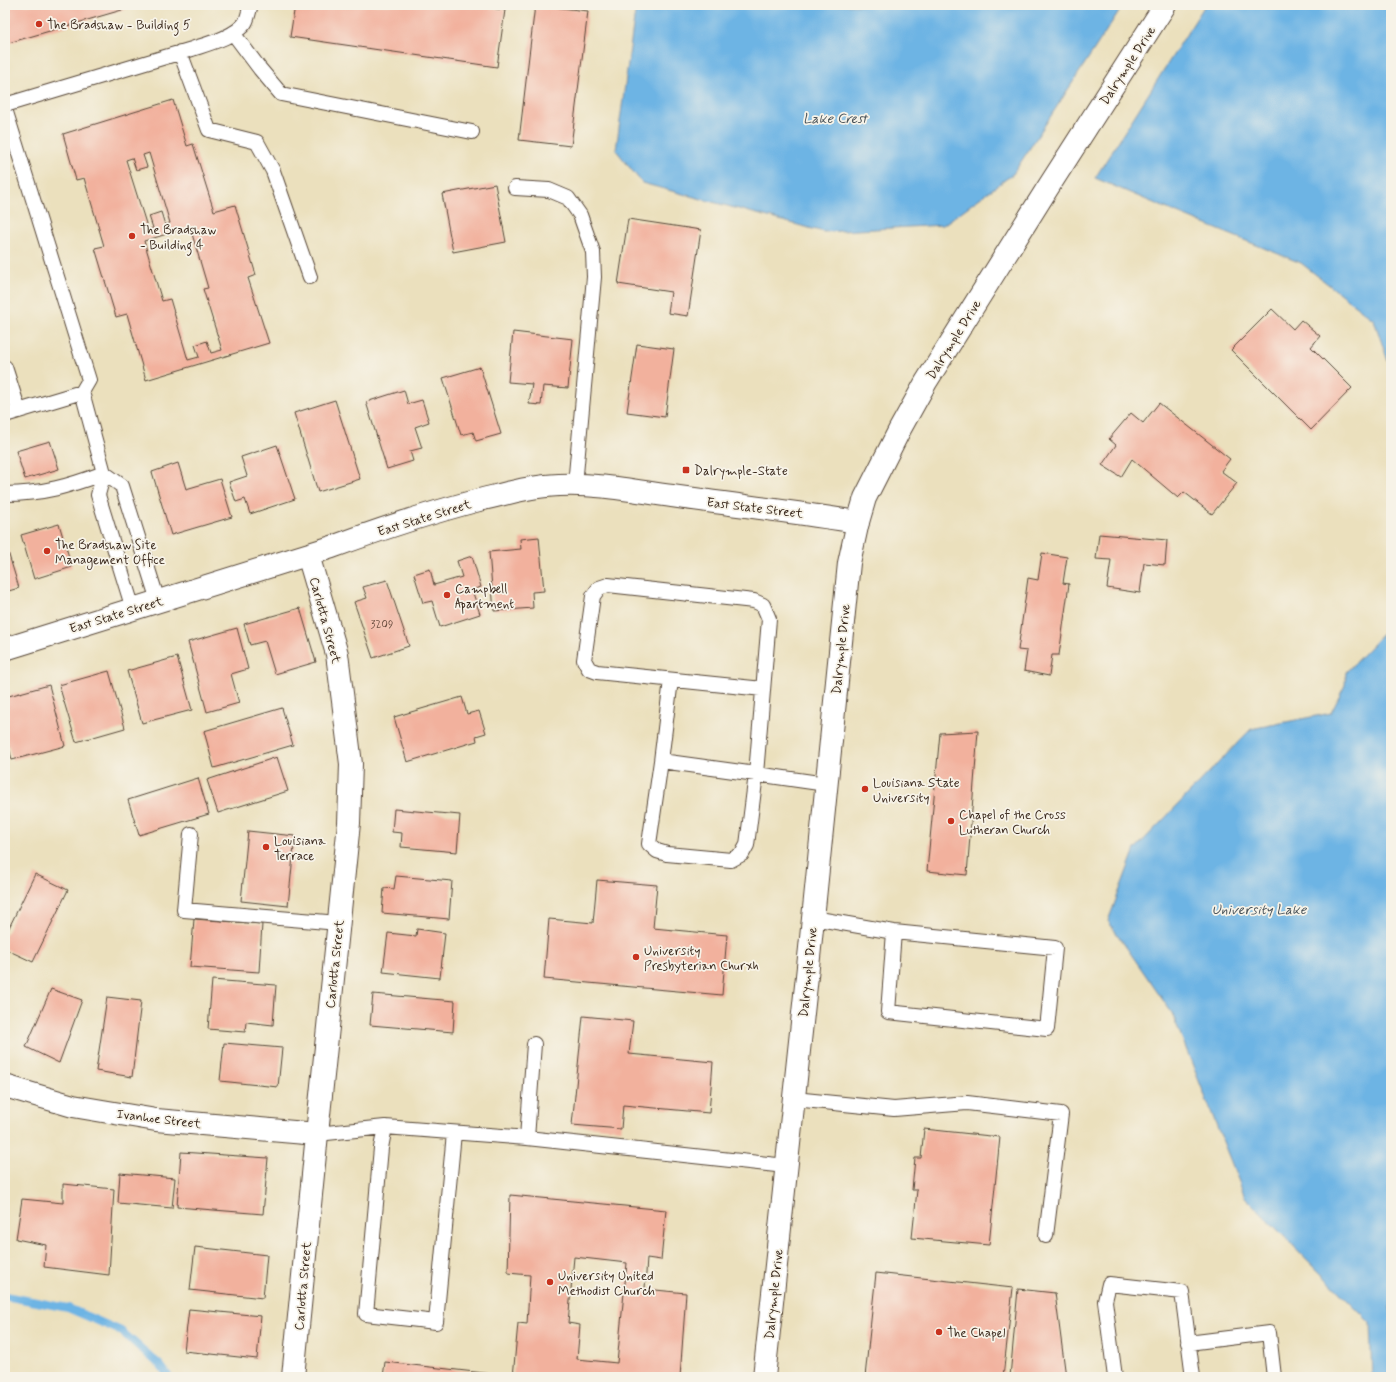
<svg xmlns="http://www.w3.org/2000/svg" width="1396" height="1382" viewBox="0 0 1396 1382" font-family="Mynerve,sans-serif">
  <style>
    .water { fill: #6db4e4; stroke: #546f81 }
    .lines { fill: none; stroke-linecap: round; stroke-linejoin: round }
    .stream { stroke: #6db4e4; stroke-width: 8 }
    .building { fill: #f2b19d; fill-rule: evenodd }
    .service-casing { stroke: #554536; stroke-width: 16 }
    .minor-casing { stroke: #554536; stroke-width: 24 }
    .tertiary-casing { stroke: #554536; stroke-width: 24 }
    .service { stroke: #fff; stroke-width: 14 }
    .minor { stroke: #fff; stroke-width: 22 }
    .tertiary { stroke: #fff; stroke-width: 22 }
    .poi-dot { fill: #c8321e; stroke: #f7f3e8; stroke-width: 1.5 }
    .labels { text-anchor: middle; stroke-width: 3.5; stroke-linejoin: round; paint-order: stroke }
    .number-label { font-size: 11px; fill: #694c3e }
    .poi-label { font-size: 13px; fill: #3b2a1e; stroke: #f7f3e8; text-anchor: start }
    .street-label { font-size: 13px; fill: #3b2a1e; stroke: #f7f3e8 }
    .water-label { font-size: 14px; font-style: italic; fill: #4a5359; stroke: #f7f3e8 }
  </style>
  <rect width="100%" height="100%" fill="#f7f3e8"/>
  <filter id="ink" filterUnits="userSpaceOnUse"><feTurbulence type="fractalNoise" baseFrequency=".025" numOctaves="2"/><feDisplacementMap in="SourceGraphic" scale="8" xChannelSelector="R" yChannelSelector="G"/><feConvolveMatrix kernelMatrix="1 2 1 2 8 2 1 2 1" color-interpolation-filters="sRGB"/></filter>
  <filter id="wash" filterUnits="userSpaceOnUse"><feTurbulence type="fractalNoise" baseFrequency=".012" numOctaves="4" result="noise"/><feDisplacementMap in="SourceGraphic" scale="16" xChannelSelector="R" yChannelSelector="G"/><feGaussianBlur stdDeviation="0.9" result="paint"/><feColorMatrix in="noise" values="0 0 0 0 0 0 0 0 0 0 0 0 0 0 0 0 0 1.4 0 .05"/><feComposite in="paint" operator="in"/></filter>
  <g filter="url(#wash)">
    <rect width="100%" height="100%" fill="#ebe0bd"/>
    <path class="water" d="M636,5H1123L1013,174L943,225L824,232L642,183L616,150Z
      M1205,5H1391V370L1374,320L1301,263L1182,215L1095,178Z
      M1391,625V1377H1372L1370,1323L1245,1197L1172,1013L1108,921L1135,849L1251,729L1331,713L1345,685L1346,672Z"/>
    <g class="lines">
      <path class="stream" d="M5,1296L68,1308L121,1331L160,1365L169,1377"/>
    </g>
    <g id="blocks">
      <path class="building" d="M5,5H139L5,44Z
        M295,5H469L505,10L497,67L290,37Z
        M535,5L588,11L571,146L519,140Z
        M173,100L187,146L193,144L214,211L235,205L256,275L248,278L269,343L146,380L127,314L116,317L95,248L104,246L84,178L76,180L63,134ZM149,153L170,223L165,225L161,212L149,216L153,228L148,230L126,160L132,158L136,170L147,167L143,155ZM190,227L208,288L203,289L222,350L211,353L207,341L195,345L199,357L188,360L170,299L162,301L144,241Z
        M495,184L506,242L453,252L442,194Z
        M628,219L701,230L688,316L668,313L671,292L618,284Z
        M1272,309L1293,329L1301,320L1320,336L1311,347L1352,388L1311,430L1231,350Z
        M513,332L573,339L568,388L543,386L541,405L529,404L532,384L508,382Z
        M637,344L674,349L665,417L627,412Z
        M480,367L501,434L476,441L473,432L461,435L443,378Z
        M404,390L408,404L422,400L429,422L415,427L422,448L410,451L413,461L387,469L366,402Z
        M335,400L360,479L318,492L294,413Z
        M1159,403L1230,459L1221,471L1237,483L1212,514L1184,492L1178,498L1132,459L1121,477L1102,465L1116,445L1109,439L1131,413L1143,423Z
        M50,441L59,469L25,479L16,451Z
        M277,445L295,499L250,514L245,499L236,502L229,482L247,476L241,457Z
        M178,463L186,489L220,479L232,517L171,535L152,472Z
        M59,524L72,567L34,579L21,535Z
        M1099,534L1167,540L1165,565L1144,563L1140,593L1107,588L1111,560L1096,559Z
        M539,537L544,591L532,592L533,608L494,611L489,552L521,549L520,539Z
        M5,542L19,588L5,592Z
        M1042,553L1067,557L1063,583L1069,584L1059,655H1052L1049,676L1024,671L1027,651L1018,650L1028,578L1038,580Z
        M472,556L481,587L472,590L480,614L440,627L432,601L423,603L414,574L430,569L434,585L462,577L457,561Z
        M387,580L409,646L373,658L354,602L367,598L363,587Z
        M300,608L316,662L275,674L265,641L250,645L244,624Z
        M237,628L248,669L231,674L239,703L207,712L188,642Z
        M177,657L192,710L142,723L127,671Z
        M109,671L125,728L76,742L59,685Z
        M49,685L65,746L12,760L5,732V697Z
        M462,697L467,714L479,711L486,733L476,736L477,741L407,762L394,717Z
        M282,708L293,745L214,768L204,731Z
        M978,731L967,875L927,871L940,733Z
        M277,757L288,791L218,813L207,780Z
        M198,778L209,814L139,835L128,800Z
        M394,809L460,815L457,852L401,847L402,833L392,832Z
        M248,831L295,836L288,906L241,901Z
        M35,874L68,890L33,962L5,949V936Z
        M396,876L452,881L449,919L382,913L384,888L394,889Z
        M597,880L657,885L653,928L727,935L722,995L544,979L549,919L593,923Z
        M194,919L262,924L259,972L190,967Z
        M417,929L445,933L440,978L383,972L388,933L416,936Z
        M212,980L276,985L273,1025L246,1022L245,1032L208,1029Z
        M51,989L82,1000L59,1063L26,1047Z
        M373,994L455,1001L453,1032L370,1025Z
        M107,997L141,1001L132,1077L96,1071Z
        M583,1016L633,1021L629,1054L713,1062L709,1113L623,1105L621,1129L572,1125Z
        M224,1043L282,1048L278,1087L220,1081Z
        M924,1129L1000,1137L989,1245L912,1238L917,1190H912L915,1158H921Z
        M181,1152L268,1158L263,1214L177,1207Z
        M120,1173L175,1178L172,1208L118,1203Z
        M63,1184L114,1189L109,1275L44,1267L46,1245L16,1239L22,1199L63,1203Z
        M510,1195L666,1210L661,1260L647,1258L645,1289L686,1293L680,1377H513L518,1323L527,1324L530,1275L508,1273ZM574,1257L627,1263L617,1363L577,1359L580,1325L568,1323Z
        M195,1247L267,1255L263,1298L190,1290Z
        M876,1273L1013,1288L1003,1377H865Z
        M1018,1289L1055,1293L1066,1377H1010Z
        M189,1309L261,1316L257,1359L184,1351Z
        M385,1362L493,1374V1377H383Z"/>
    </g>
  </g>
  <g filter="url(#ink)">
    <use href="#blocks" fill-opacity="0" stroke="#554536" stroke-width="1"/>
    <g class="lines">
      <defs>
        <path id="service" d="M233,33L260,69L281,94L472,132
          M180,52L209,130L257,142L273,171L310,277
          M5,105L192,49C207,44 235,37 245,23C248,18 249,10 251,5
          M5,109L89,380L82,392L104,473C69,486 43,494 5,494
          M515,188L549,190L568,198L580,215L593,252L594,277L575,485
          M5,367L19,411
          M5,415L82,392
          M133,609L98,495L104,473L122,486L158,601
          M763,689L597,672L589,669L584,660L593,596L599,588L608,585L754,601L763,605L769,619L756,774L826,784
          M661,761L756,774L747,845L742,854L731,860L667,854L657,851L649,844Z
          M661,761L671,680
          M191,834L184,910L339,923
          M813,918L894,932L1055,948L1047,1029L888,1012L894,932
          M794,1099L894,1109L967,1103L1061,1114L1046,1236
          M385,1127L381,1148L366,1314L436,1322L454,1133
          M317,1134L385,1127L527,1138L786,1166
          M527,1138L534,1044
          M1188,1343L1269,1333L1274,1377
          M1115,1377L1105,1301L1109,1284L1182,1292L1193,1377"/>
        <path id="minor" d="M5,649L332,547C381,529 429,513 479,500C505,494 531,486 559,485C597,483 635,491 672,496C734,505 796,512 858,522
          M5,1086L73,1106L156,1120L317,1134
          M293,1377L317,1134L349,823L351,764L337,654L308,555"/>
        <path id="tertiary" d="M764,1377L810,948L849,563L858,522L865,498L900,429L926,382L1047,189L1165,5"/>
      </defs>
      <use href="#service" class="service-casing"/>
      <use href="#minor" class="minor-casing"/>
      <use href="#tertiary" class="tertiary-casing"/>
      <use href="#service" class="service"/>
      <use href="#minor" class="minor"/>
      <use href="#tertiary" class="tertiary"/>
    </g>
  </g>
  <g class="poi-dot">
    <circle cx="39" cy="24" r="4"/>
    <circle cx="132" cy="236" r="4"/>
    <rect x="682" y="466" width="8" height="8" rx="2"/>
    <circle cx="47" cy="551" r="4"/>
    <circle cx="447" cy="595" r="4"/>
    <circle cx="865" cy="789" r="4"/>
    <circle cx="951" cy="821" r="4"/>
    <circle cx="266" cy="847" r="4"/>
    <circle cx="636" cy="957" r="4"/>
    <circle cx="550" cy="1282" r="4"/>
    <circle cx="939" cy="1332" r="4"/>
  </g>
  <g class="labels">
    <g class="number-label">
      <text x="382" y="628">3209</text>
    </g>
    <g class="poi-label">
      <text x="47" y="29">The Bradshaw - Building 5</text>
      <text x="140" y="234">The Bradshaw<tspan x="140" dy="15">- Building 4</tspan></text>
      <text x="694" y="475">Dalrymple-State</text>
      <text x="55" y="549">The Bradshaw Site<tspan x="55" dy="15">Management Office</tspan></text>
      <text x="455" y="593">Campbell<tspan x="455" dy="15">Apartment</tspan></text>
      <text x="873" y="787">Louisiana State<tspan x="873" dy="15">University</tspan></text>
      <text x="959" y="819">Chapel of the Cross<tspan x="959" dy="15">Lutheran Church</tspan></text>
      <text x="274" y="845">Louisiana<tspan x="274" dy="15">Terrace</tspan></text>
      <text x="644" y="955">University<tspan x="644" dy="15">Presbyterian Churxh</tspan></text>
      <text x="558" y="1280">University United<tspan x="558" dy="15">Methodist Church</tspan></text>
      <text x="947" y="1337">The Chapel</text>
    </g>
    <g class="street-label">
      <text transform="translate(1127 65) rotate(-57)" y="5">Dalrymple Drive</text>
      <text transform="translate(953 339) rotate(-58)" y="5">Dalrymple Drive</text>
      <text transform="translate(755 507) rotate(7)" y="5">East State Street</text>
      <text transform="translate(424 517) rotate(-17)" y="5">East State Street</text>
      <text transform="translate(116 614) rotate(-17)" y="5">East State Street</text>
      <text transform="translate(326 620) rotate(75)" y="5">Carlotta Street</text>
      <text transform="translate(840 649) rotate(-84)" y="5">Dalrymple Drive</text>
      <text transform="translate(334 964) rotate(-84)" y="5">Carlotta Street</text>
      <text transform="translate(807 972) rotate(-84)" y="5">Dalrymple Drive</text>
      <text transform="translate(159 1118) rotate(7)" y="5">Ivanhoe Street</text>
      <text transform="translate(302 1286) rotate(-85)" y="5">Carlotta Street</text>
      <text transform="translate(773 1294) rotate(-84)" y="5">Dalrymple Drive</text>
    </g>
    <g class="water-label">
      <text x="835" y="123">Lake Crest</text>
      <text x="1259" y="914">University Lake</text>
    </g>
  </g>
  <rect width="1396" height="1382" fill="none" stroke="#f7f3e8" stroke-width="20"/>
</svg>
